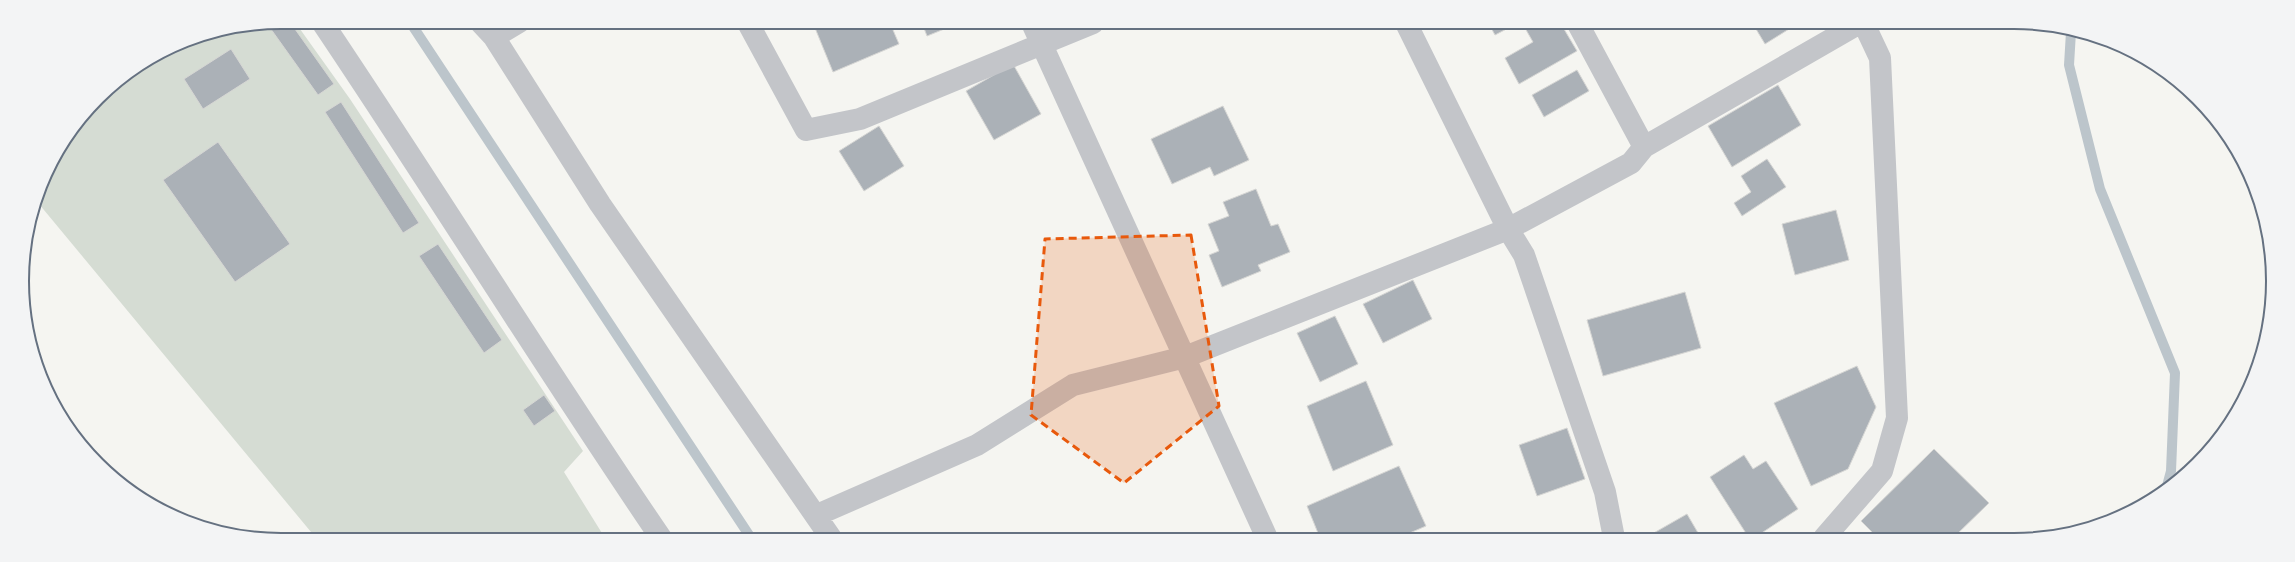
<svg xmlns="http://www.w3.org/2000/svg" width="2295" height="562" viewBox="0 0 2295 562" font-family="Rubik,sans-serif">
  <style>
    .green { fill: #d5dcd3 }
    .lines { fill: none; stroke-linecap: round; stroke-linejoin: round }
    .stream { stroke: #bcc5cb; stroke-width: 10 }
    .building { fill: #abb1b7; stroke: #d6d6d4 }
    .minor { stroke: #c3c5c9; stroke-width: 22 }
    .marked { fill: #e8590c; fill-opacity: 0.2; stroke: #e8590c; stroke-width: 3; stroke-dasharray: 8 5; stroke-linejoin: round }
    .rim { fill: none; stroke: #657181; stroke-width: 2 }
  </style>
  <rect width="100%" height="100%" fill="#f5f5f1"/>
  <path class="green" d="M281,22H295L350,99L583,451L564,472L605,538H316L39,204L49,167L110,86L182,42Z"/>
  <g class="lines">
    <path class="stream" d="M410,22L751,538
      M2071,32L2069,65L2100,189L2175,373L2171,471L2167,486"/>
  </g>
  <path class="building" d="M281,22H290L334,84L318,95L268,25Z
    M813,23H890L899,44L833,72Z
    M922,23H959L927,36Z
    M1489,24H1516L1495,35Z
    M1534,24H1561L1577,51L1519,84L1505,58L1533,42L1525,28Z
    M1753,24H1797L1765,44Z
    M187,41L152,60L182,42Z
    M231,49L250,79L203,109L184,79Z
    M1013,64L1041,114L994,140L966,91Z
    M1577,70L1589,91L1544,117L1532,95Z
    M1778,85L1801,125L1732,167L1708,126Z
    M341,102L419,223L403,233L325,112Z
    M1223,106L1249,160L1214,176L1210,167L1172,184L1151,139Z
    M879,126L904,166L864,191L839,151Z
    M218,142L290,244L235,282L163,180Z
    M1767,159L1786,187L1742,216L1734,203L1751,192L1741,176Z
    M1256,189L1271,226L1278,224L1290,252L1258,265L1261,271L1222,287L1209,255L1219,251L1208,224L1229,216L1223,202Z
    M1836,210L1849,260L1795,275L1782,224Z
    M438,244L502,340L484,353L419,256Z
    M1413,280L1432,319L1383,343L1363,304Z
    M1685,292L1701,348L1603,376L1587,320Z
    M1335,316L1358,364L1320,382L1297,333Z
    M1857,366L1876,407L1848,469L1811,486L1774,403Z
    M1366,381L1393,445L1333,471L1307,406Z
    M544,395L555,411L534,426L523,410Z
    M1567,428L1585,479L1537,496L1519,445Z
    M1934,449L1989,503L1953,538H1878L1861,521Z
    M1744,455L1753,469L1766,461L1798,509L1754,538H1749L1710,477Z
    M1399,466L1426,526L1398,538H1320L1307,506Z
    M1687,514L1701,538H1645Z"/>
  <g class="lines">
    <path class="minor" d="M322,22C437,193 545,368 661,538
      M480,22L494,37L519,22
      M748,23L806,130L860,119L1093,23
      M1032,23L1267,538
      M1406,23L1508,229L1524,255L1605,492L1614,538
      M1578,24L1644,147
      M494,37L600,204L831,538
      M817,515L977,445L1073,385L1185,357L1508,229L1631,163L1644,147L1858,24
      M1824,538L1882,471L1897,418L1880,58L1864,24"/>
  </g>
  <path class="marked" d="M1191,235L1219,406L1124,483L1031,415L1045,239Z"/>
  <path d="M0 0H2295V562H0ZM281 29H2014A252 252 0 0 1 2266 281V281A252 252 0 0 1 2014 533H281A252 252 0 0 1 29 281V281A252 252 0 0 1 281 29Z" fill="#f3f4f5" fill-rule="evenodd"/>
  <path class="rim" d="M281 29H2014A252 252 0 0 1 2266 281V281A252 252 0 0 1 2014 533H281A252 252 0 0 1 29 281V281A252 252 0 0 1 281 29Z"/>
</svg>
